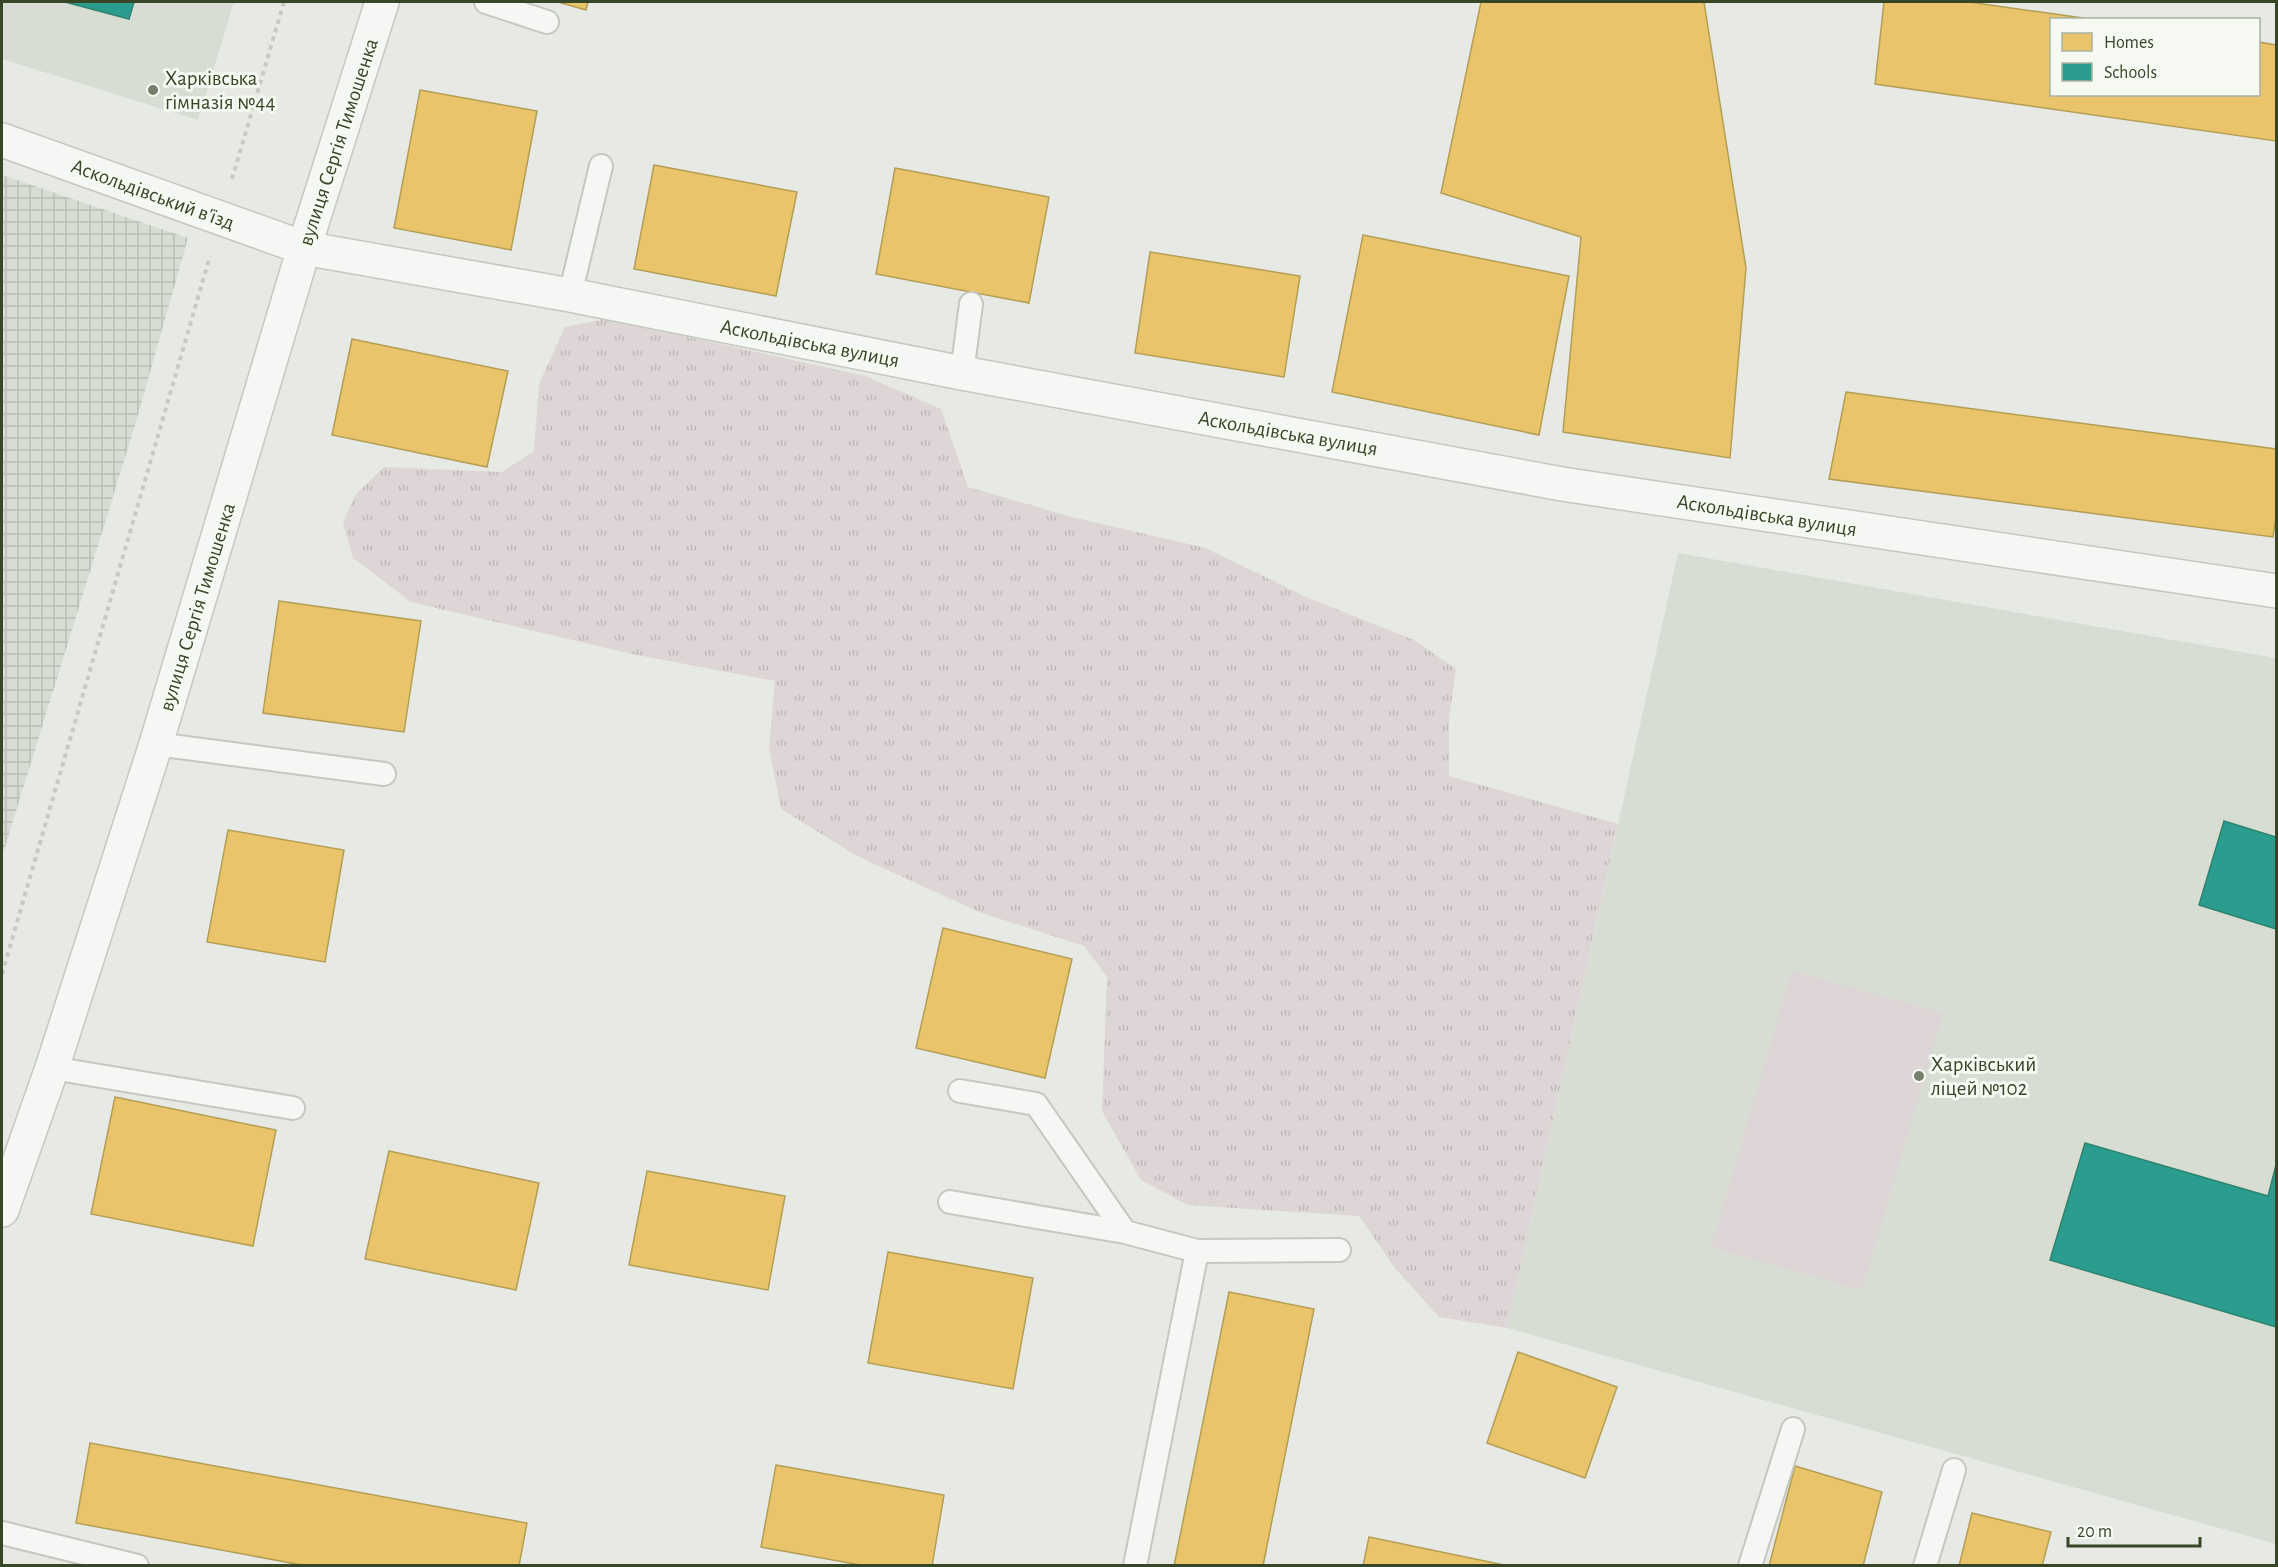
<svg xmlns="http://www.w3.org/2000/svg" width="2278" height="1567" viewBox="0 0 2278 1567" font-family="'Alegreya Sans',sans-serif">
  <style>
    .built { fill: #d7ddd2 }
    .industrial { fill: url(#industrial-grid) }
    .grass { fill: url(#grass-tufts) }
    .pitch { fill: #ded5d6 }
    .homes { fill: #e9c46a; stroke: #b49e56; stroke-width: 1.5 }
    .schools { fill: #2a9d8f; stroke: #2e8370; stroke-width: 1.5 }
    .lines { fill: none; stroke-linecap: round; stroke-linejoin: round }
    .service-casing { stroke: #c5c8c2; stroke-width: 26 }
    .minor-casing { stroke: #c5c8c2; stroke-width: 36 }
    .tertiary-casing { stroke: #c5c8c2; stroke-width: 36 }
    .path { stroke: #c6cac1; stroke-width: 4; stroke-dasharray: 4.5 4.5; stroke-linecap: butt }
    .service { stroke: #f5f7f4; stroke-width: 22 }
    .minor { stroke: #f5f7f4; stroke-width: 33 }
    .tertiary { stroke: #f5f7f4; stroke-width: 33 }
    .poi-dot { fill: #757f6a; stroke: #f6f9f2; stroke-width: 2 }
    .labels { text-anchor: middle; stroke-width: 6; stroke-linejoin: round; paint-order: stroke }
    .poi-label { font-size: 21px; fill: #384628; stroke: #f6f9f2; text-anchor: start }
    .street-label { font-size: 21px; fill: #384628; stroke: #f6f9f2 }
  </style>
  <defs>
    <pattern id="industrial-grid" width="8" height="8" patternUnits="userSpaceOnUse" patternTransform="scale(1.5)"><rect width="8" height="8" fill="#d7ddd2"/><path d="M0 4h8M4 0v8" fill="none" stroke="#b9bfb4"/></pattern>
    <pattern id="grass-tufts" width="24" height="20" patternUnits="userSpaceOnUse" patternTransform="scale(1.5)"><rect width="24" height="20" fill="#ded5d6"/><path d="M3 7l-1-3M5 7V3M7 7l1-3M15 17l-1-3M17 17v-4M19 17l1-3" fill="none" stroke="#bfb8b8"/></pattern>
  </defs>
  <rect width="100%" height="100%" fill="#e7eae4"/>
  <path class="built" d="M2,2H234L198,120L2,59Z
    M1678,553L2276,658V1544L1507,1328Z"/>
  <path class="industrial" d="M2,175L188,238L136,422L2,857Z"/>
  <path class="grass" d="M606,319L865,376L941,409L968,487L1072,517L1206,548L1306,597L1414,640L1456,669L1449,719V776L1618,824L1507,1328L1439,1317L1395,1268L1359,1216L1188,1205L1141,1180L1102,1111L1107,977L1084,946L979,912L857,856L781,809L769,748L775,681L632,654L411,602L353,558L343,522L356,494L384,467L502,472L534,451L539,384L565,327Z"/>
  <path class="pitch" d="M1792,971L1943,1013L1862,1290L1711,1247Z"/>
  <path class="homes" d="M558,2H588L586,10Z
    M1481,2H1704L1746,268L1730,458L1563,432L1581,237L1441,193Z
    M1884,2H1969L2097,20H2052V94H2258V42L2276,45V141L1875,84Z
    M420,90L537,111L511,250L394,228Z
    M654,165L797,192L776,296L634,269Z
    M895,168L1049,197L1029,303L876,274Z
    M1363,235L1569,276L1539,435L1332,392Z
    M1150,252L1300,276L1284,377L1135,353Z
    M352,339L508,371L487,467L332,435Z
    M1846,392L2276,449V516L2273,537L1829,479Z
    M279,601L421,621L404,732L263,713Z
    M228,830L344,850L325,962L207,942Z
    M943,928L1072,959L1045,1078L916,1048Z
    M115,1097L276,1130L253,1246L91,1214Z
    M389,1151L539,1183L516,1290L365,1259Z
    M647,1171L785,1196L768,1290L629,1265Z
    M888,1252L1033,1278L1013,1389L868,1363Z
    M1229,1292L1314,1309L1263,1566H1174Z
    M1518,1352L1617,1387L1585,1478L1487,1443Z
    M90,1443L527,1523L519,1566H307L76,1523Z
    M776,1465L944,1495L932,1566H866L761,1547Z
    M1795,1466L1882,1492L1863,1566H1769Z
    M1972,1513L2051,1532L2042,1566H1959Z
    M1369,1537L1509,1566H1363Z"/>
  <path class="schools" d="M65,2H134L129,19Z
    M2224,821L2276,837V929L2199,905Z
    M2085,1143L2268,1196L2276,1165V1327L2050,1260Z"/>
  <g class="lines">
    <defs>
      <path id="service" d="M486,2L547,22
        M570,295L601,166
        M962,373L971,304
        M156,744L384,774
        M52,1068L293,1108
        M960,1091L1036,1104L1125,1232
        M950,1202L1125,1232L1197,1251L1135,1566
        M1197,1251L1339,1250
        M2,1533L137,1566
        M1750,1566L1793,1429
        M1925,1566L1954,1470"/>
      <path id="minor" d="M2,140L304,248L570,295L962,373L1562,484L2276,591"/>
      <path id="tertiary" d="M2,1210L52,1068L156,744L304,248L382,2"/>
    </defs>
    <use href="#service" class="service-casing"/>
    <use href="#minor" class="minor-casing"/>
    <use href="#tertiary" class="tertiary-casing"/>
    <path class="path" d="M232,179L284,2
      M2,974L210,256"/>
    <use href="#service" class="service"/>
    <use href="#minor" class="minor"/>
    <use href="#tertiary" class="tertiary"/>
  </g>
  <g class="poi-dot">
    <circle cx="153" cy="90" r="6"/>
    <circle cx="1919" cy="1076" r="6"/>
  </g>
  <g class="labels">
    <g class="poi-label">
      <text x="165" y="85">Харківська<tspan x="165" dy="24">гімназія №44</tspan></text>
      <text x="1931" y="1071">Харківський<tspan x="1931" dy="24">ліцей №102</tspan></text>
    </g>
    <g class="street-label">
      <text transform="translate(338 142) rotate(-72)" y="7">вулиця Сергія Тимошенка</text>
      <text transform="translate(153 194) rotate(20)" y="7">Аскольдівський в'їзд</text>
      <text transform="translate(810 343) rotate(11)" y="7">Аскольдівська вулиця</text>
      <text transform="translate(1288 433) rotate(10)" y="7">Аскольдівська вулиця</text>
      <text transform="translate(1767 515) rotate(9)" y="7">Аскольдівська вулиця</text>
      <text transform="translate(197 607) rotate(-73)" y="7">вулиця Сергія Тимошенка</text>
    </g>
  </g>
  <rect width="2278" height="1567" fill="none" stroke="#384628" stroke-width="6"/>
  <rect x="2050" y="18" width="210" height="78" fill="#f6f9f2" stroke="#aab1a1" stroke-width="1.5"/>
  <rect x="2062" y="33" width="30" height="18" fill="#e9c46a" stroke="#aab1a1" stroke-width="1.5"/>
  <text x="2104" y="48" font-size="18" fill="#384628">Homes</text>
  <rect x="2062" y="63" width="30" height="18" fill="#2a9d8f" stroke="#aab1a1" stroke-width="1.5"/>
  <text x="2104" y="78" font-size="18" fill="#384628">Schools</text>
  <path d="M2068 1537v9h132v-9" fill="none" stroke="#384628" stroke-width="3"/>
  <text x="2077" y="1537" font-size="18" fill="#384628" stroke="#f6f9f2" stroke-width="4.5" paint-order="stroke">20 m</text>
</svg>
